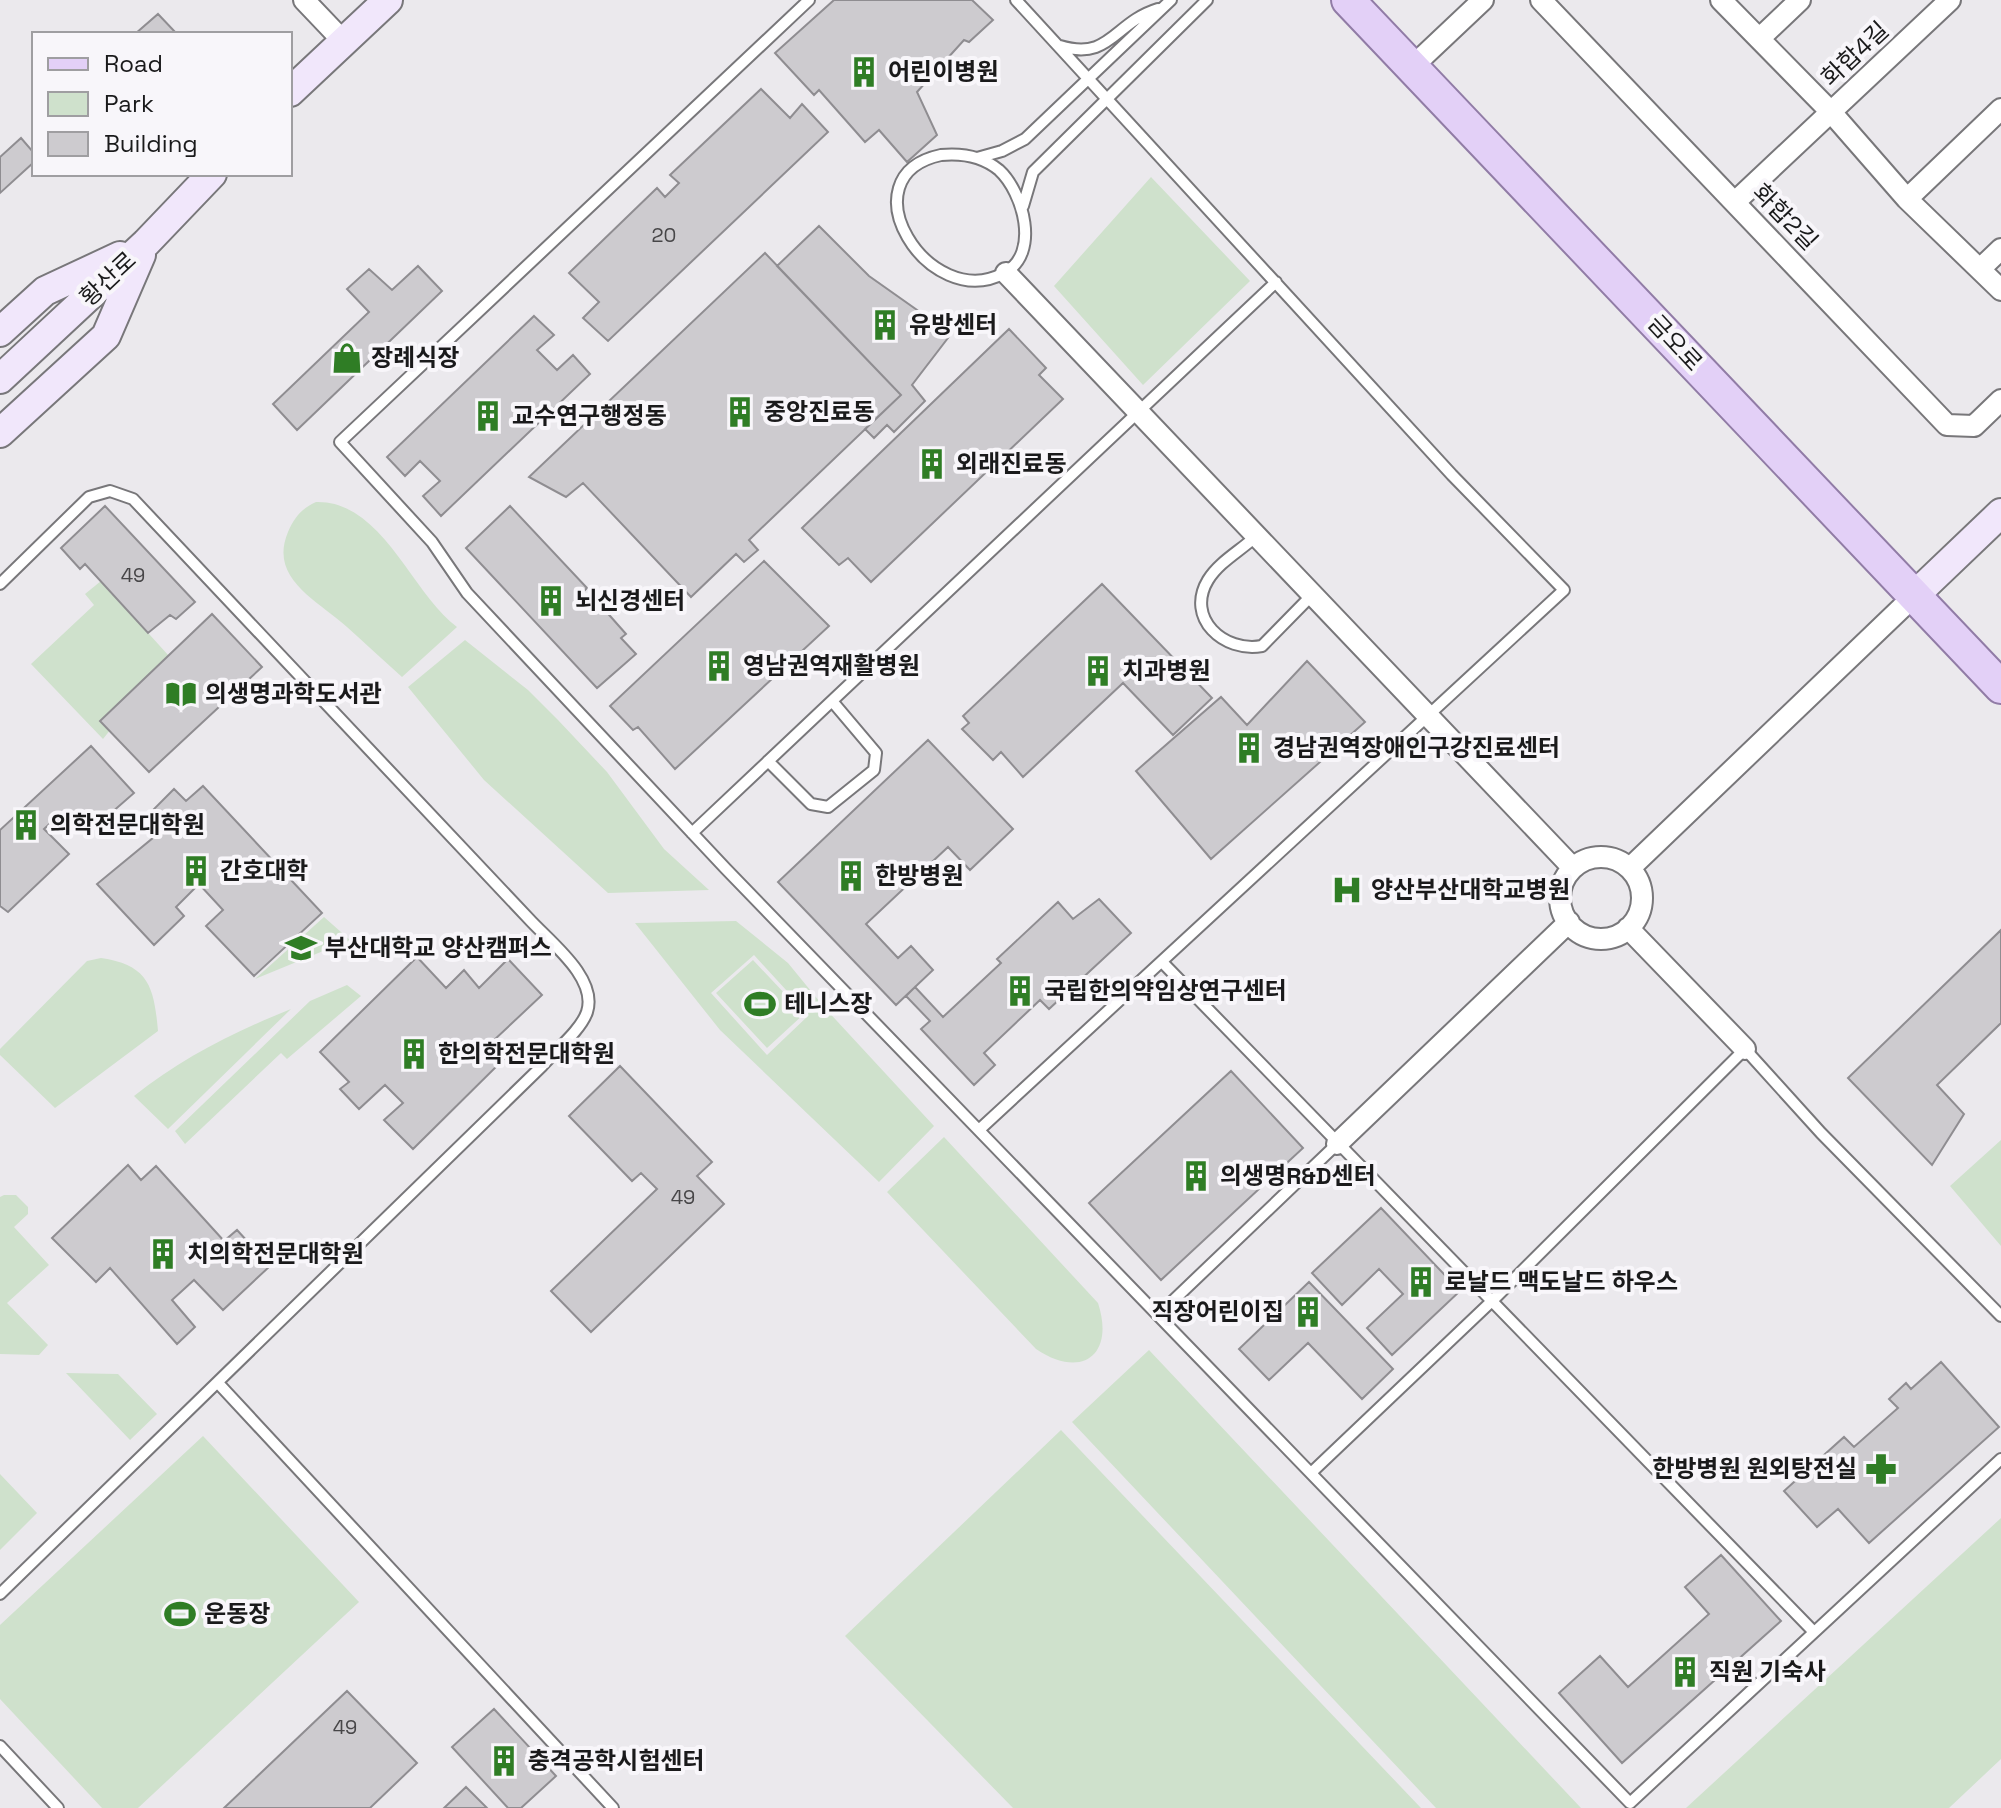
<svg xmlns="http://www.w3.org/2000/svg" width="2001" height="1808" viewBox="0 0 2001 1808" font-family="'Space Grotesk','Noto Sans KR',sans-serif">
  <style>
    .green { fill: #cfe1cc; fill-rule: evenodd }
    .building { fill: #cdcbcf; stroke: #8f8d91; stroke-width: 2 }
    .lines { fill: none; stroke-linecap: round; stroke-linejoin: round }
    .lane-casing { stroke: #78777a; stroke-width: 14 }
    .street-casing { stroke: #78777a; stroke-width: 24 }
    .secondary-casing { stroke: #78777a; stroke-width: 32 }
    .primary-casing { stroke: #917ca6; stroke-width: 36 }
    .lane { stroke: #fff; stroke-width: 10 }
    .street { stroke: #fff; stroke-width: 20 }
    .secondary { stroke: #f1e7fb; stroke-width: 28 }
    .primary { stroke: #e3d0f7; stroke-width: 32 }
    .labels { text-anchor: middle; stroke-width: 8; stroke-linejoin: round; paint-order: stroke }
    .number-label { font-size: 20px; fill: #474648 }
    .street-label { font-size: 24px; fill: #1a1a1b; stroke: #f8f6fa }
    .poi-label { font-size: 24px; font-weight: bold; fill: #1a1a1b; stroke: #f8f6fa; text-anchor: start }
  </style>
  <rect width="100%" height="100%" fill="#ebe9ed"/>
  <path class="green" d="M1151,177L1250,281L1143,385L1054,286Z
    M316,502C382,500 412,594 457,627L402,677C383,660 365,643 347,627C319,601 268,579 288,532C294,518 301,509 316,502Z
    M101,581L169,656L103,739L31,664L94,605L85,594Z
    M465,640L528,690L558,720L607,772L664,849L709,890L608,893L484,780L408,687Z
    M324,917L350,940L255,979Z
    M736,921L788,963L824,1007L934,1126L879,1182L720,1030L635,923ZM754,955L809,1015L767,1055L711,993Z
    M101,958C149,965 154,987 158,1031L55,1108L0,1055V1049L87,961Z
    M753,960L804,1014L767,1048L716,993Z
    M347,985L361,996L287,1059L281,1053L185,1144L175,1131L310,1001Z
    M291,1009L168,1129L134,1096C182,1058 234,1032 291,1009Z
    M944,1137L1098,1303C1115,1355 1082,1380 1036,1349L887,1192Z
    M2001,1140V1246L1950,1186Z
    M4,1195H16L28,1207V1214L14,1227L49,1265L7,1303L48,1345L39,1355L0,1354V1197Z
    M1149,1350L1581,1808H1436L1072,1422Z
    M66,1373L118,1374L157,1414L130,1440Z
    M1061,1430L1421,1808H1013L845,1636Z
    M203,1436L359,1602L138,1808H102L0,1699V1625Z
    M0,1474L37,1513L0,1550Z
    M2001,1518V1759L1949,1808H1686Z"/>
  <path class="building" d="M834,0H972L993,20L969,42L964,40L917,92L937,135L907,162L879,130L865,142L819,90L814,95L775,53Z
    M158,14L177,34H135Z
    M761,89L790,118L802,104L828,132L608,341L583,318L599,302L569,273L657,188L665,197L679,183L670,175Z
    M21,138L34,153V162L0,193V157Z
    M819,226L869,276L951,334L912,385L925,401L894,432L887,425L874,438L865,429L901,395L777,266Z
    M765,253L901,395L749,540L758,550L744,562L736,554L691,597L583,483L566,497L529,477Z
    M418,266L442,291L297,430L273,404L369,312L347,289L369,269L392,290Z
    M534,316L554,335L537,350L557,370L573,355L590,374L441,516L423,496L440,481L420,461L405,476L387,457Z
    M1009,329L1046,368L1039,375L1063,399L871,582L848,558L839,565L802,528Z
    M105,506L195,602L176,619L170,615L148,633L85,564L80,569L61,548Z
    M510,506L587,588L580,595L597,613L603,608L626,634L621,638L636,654L597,688L466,548Z
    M764,561L829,626L675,769L638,727L633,730L610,706Z
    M1102,584L1212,698L1173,735L1123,683L1023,777L1001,752L993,760L962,729L969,723L963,716Z
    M212,614L262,667L149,772L100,721Z
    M1307,661L1365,722L1211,859L1136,771L1221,697L1247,725Z
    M928,740L1013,829L970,870L948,847L866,924L898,958L911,946L933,970L896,1005L778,882Z
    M91,746L134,793L87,834L77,822L70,829L58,816L44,829L69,854L8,912L0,906V830Z
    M203,786L322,913L254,976L206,926L223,910L199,884L176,907L184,916L154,945L97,884L154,837L144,825L157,813L154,809L174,789L186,801Z
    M1099,899L1131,933L1049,1009L1040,1000L984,1053L995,1065L974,1085L921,1029L930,1021L906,996L915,987L943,1017L1001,963L997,959L1058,902L1073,919Z
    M2001,930V1023L1937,1085L1964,1114L1932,1165L1848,1078Z
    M417,957L446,988L464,970L479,988L508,959L542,995L493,1041L507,1056L413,1149L384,1120L403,1103L385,1085L359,1109L340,1089L349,1082L320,1052Z
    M620,1066L712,1162L697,1176L724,1204L591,1332L551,1291L657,1189L641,1173L632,1181L569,1116Z
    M1231,1071L1303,1148L1161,1280L1089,1203Z
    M128,1165L141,1180L156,1166L224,1241L237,1230L270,1266L223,1310L194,1280L172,1300L195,1327L177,1344L110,1268L96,1282L52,1238Z
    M1381,1208L1460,1291L1392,1355L1367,1328L1403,1294L1379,1269L1342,1305L1312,1273Z
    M1309,1282L1393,1369L1362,1399L1308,1343L1269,1380L1239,1349Z
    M1941,1362L1999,1427L1869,1543L1838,1509L1817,1527L1784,1491L1844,1437L1854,1447L1898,1408L1889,1399L1906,1383L1911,1389Z
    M1721,1555L1781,1621L1622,1763L1559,1693L1600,1656L1628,1687L1709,1614L1685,1587Z
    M347,1691L417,1763L370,1808H224Z
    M494,1709L556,1776L521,1808H508L452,1747Z
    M466,1787L487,1808H444Z"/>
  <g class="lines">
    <defs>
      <path id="lane" d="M809,0L340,442L432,542L467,593L726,869L1630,1803L2001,1459
        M1060,46C1111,61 1113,23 1158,9
        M941,155C962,153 982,156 999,170C1023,192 1041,254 1004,273C929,314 843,176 941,155Z
        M977,158L1002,151L1025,139L1171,0
        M1023,206L1033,172L1207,0
        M1255,537C1240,551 1219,562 1208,580C1185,618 1224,653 1262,646L1312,595
        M0,584L89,497L110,491L133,499L529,919C550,942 598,978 587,1012C581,1030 555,1051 542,1066L0,1594
        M768,761L811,804L828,807L874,770L876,753L832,701
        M692,833L1276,282
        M1163,963L1813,1631
        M980,1129L1564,590L1452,475L1016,0
        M1158,1315L1337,1144
        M218,1383L613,1808
        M1312,1472L1493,1300L1745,1049L1821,1133L2001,1316
        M0,1746L58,1808"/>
      <path id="street" d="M304,0L343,41
        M1541,0L1947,425L1974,426L2001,400
        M1721,0L1831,112L1907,199L2001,290
        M1760,38L1800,0
        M1412,67L1483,0
        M1907,199L2001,109
        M1735,202L1950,0
        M1980,269L2001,249
        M1006,273L1573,868
        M1560 898a41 41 0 1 1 82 0a41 41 0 1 1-82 0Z
        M1630,868L1914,596
        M1628,928L1745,1049
        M1337,1144L1569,922"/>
      <path id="secondary" d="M290,92L388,0
        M0,332L45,291L120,256
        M0,379L146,243L212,174
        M0,433L106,336L141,255
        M1914,596L2001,513"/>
      <path id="primary" d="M1348,0L2001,687"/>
    </defs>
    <use href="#lane" class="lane-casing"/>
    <use href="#street" class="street-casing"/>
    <use href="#secondary" class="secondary-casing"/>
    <use href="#primary" class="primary-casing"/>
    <use href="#lane" class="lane"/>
    <use href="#street" class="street"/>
    <use href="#secondary" class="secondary"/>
    <use href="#primary" class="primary"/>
  </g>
  <defs>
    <symbol id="building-bare" viewBox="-9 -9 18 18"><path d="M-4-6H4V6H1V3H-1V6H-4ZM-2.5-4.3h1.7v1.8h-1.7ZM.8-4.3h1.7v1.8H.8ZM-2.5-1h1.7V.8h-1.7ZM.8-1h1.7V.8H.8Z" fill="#2f7d25" stroke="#f8f6fa" stroke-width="2.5" paint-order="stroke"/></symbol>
    <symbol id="shop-bare" viewBox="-9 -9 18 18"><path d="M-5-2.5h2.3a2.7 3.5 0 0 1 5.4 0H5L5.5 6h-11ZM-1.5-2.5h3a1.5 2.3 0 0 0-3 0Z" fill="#2f7d25" stroke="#f8f6fa" stroke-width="2.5" paint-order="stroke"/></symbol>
    <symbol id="library-bare" viewBox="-9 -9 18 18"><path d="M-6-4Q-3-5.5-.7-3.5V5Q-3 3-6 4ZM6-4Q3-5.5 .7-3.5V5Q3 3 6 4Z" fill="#2f7d25" stroke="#f8f6fa" stroke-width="2.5" paint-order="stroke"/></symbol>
    <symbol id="hospital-bare" viewBox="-9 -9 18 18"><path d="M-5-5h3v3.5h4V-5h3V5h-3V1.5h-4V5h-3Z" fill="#2f7d25" stroke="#f8f6fa" stroke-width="2.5" paint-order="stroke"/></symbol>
    <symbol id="university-bare" viewBox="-9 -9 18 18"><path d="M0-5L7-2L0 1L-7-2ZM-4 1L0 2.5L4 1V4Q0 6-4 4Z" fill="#2f7d25" stroke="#f8f6fa" stroke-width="2.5" paint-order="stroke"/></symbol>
    <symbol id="stadium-bare" viewBox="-9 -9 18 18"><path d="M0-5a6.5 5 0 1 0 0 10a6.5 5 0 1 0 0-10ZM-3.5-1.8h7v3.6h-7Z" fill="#2f7d25" stroke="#f8f6fa" stroke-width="2.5" paint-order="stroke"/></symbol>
    <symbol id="pharmacy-bare" viewBox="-9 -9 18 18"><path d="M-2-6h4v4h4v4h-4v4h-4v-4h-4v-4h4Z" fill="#2f7d25" stroke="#f8f6fa" stroke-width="2.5" paint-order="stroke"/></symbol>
  </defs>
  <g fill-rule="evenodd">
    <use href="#building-bare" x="842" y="50" width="44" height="44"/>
    <use href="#building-bare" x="863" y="303" width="44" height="44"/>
    <use href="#shop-bare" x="325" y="336" width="44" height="44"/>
    <use href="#building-bare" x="718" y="390" width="44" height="44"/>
    <use href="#building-bare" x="466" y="394" width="44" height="44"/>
    <use href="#building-bare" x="910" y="442" width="44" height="44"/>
    <use href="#building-bare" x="529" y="579" width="44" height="44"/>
    <use href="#building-bare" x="697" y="644" width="44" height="44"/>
    <use href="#building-bare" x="1076" y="649" width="44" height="44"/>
    <use href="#library-bare" x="159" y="672" width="44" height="44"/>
    <use href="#building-bare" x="1227" y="726" width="44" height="44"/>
    <use href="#building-bare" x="4" y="803" width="44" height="44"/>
    <use href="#building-bare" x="174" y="849" width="44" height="44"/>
    <use href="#building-bare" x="829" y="854" width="44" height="44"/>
    <use href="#hospital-bare" x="1325" y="868" width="44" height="44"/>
    <use href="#university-bare" x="279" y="926" width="44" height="44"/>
    <use href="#building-bare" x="998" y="969" width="44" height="44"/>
    <use href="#stadium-bare" x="738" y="982" width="44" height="44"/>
    <use href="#building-bare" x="392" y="1032" width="44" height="44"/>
    <use href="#building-bare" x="1174" y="1154" width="44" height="44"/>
    <use href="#building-bare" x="141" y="1232" width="44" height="44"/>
    <use href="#building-bare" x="1399" y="1260" width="44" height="44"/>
    <use href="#building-bare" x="1286" y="1290" width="44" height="44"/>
    <use href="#pharmacy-bare" x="1859" y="1447" width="44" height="44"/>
    <use href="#stadium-bare" x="158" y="1592" width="44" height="44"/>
    <use href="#building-bare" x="1663" y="1650" width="44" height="44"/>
    <use href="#building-bare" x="482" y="1739" width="44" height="44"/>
  </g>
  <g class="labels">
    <g class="number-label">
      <text x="664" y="242">20</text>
      <text x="133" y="582">49</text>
      <text x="683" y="1204">49</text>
      <text x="345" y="1734">49</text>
    </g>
    <g class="street-label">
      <text transform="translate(1855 54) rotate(-43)" y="8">화합4길</text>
      <text transform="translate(1785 217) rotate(46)" y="8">화합2길</text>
      <text transform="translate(108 279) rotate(-43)" y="8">황산로</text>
      <text transform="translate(1675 343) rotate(47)" y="8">금오로</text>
    </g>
    <g class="poi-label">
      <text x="888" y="80">어린이병원</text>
      <text x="909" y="333">유방센터</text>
      <text x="371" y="366">장례식장</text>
      <text x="764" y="420">중앙진료동</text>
      <text x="512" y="424">교수연구행정동</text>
      <text x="956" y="472">외래진료동</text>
      <text x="575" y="609">뇌신경센터</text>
      <text x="743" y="674">영남권역재활병원</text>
      <text x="1122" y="679">치과병원</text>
      <text x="205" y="702">의생명과학도서관</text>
      <text x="1273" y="756">경남권역장애인구강진료센터</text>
      <text x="50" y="833">의학전문대학원</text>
      <text x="220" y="879">간호대학</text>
      <text x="875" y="884">한방병원</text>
      <text x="1371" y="898">양산부산대학교병원</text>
      <text x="325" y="956">부산대학교 양산캠퍼스</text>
      <text x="1044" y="999">국립한의약임상연구센터</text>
      <text x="784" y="1012">테니스장</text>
      <text x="438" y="1062">한의학전문대학원</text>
      <text x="1220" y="1184">의생명R&amp;D센터</text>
      <text x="187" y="1262">치의학전문대학원</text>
      <text x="1445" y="1290">로날드 맥도날드 하우스</text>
      <text x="1284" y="1320" text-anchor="end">직장어린이집</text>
      <text x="1857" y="1477" text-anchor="end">한방병원 원외탕전실</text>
      <text x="204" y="1622">운동장</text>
      <text x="1709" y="1680">직원 기숙사</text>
      <text x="528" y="1769">충격공학시험센터</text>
    </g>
  </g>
  <rect x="32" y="32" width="260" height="144" fill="#f8f6fa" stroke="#9f9ea1" stroke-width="2"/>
  <rect x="48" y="58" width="40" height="12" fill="#e3d0f7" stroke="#9f9ea1" stroke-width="2"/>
  <text x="104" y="72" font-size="24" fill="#1a1a1b">Road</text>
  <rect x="48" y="92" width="40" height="24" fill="#cfe1cc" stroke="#9f9ea1" stroke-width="2"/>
  <text x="104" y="112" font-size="24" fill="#1a1a1b">Park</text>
  <rect x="48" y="132" width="40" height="24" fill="#cdcbcf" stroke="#9f9ea1" stroke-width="2"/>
  <text x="104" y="152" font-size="24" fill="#1a1a1b">Building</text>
</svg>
